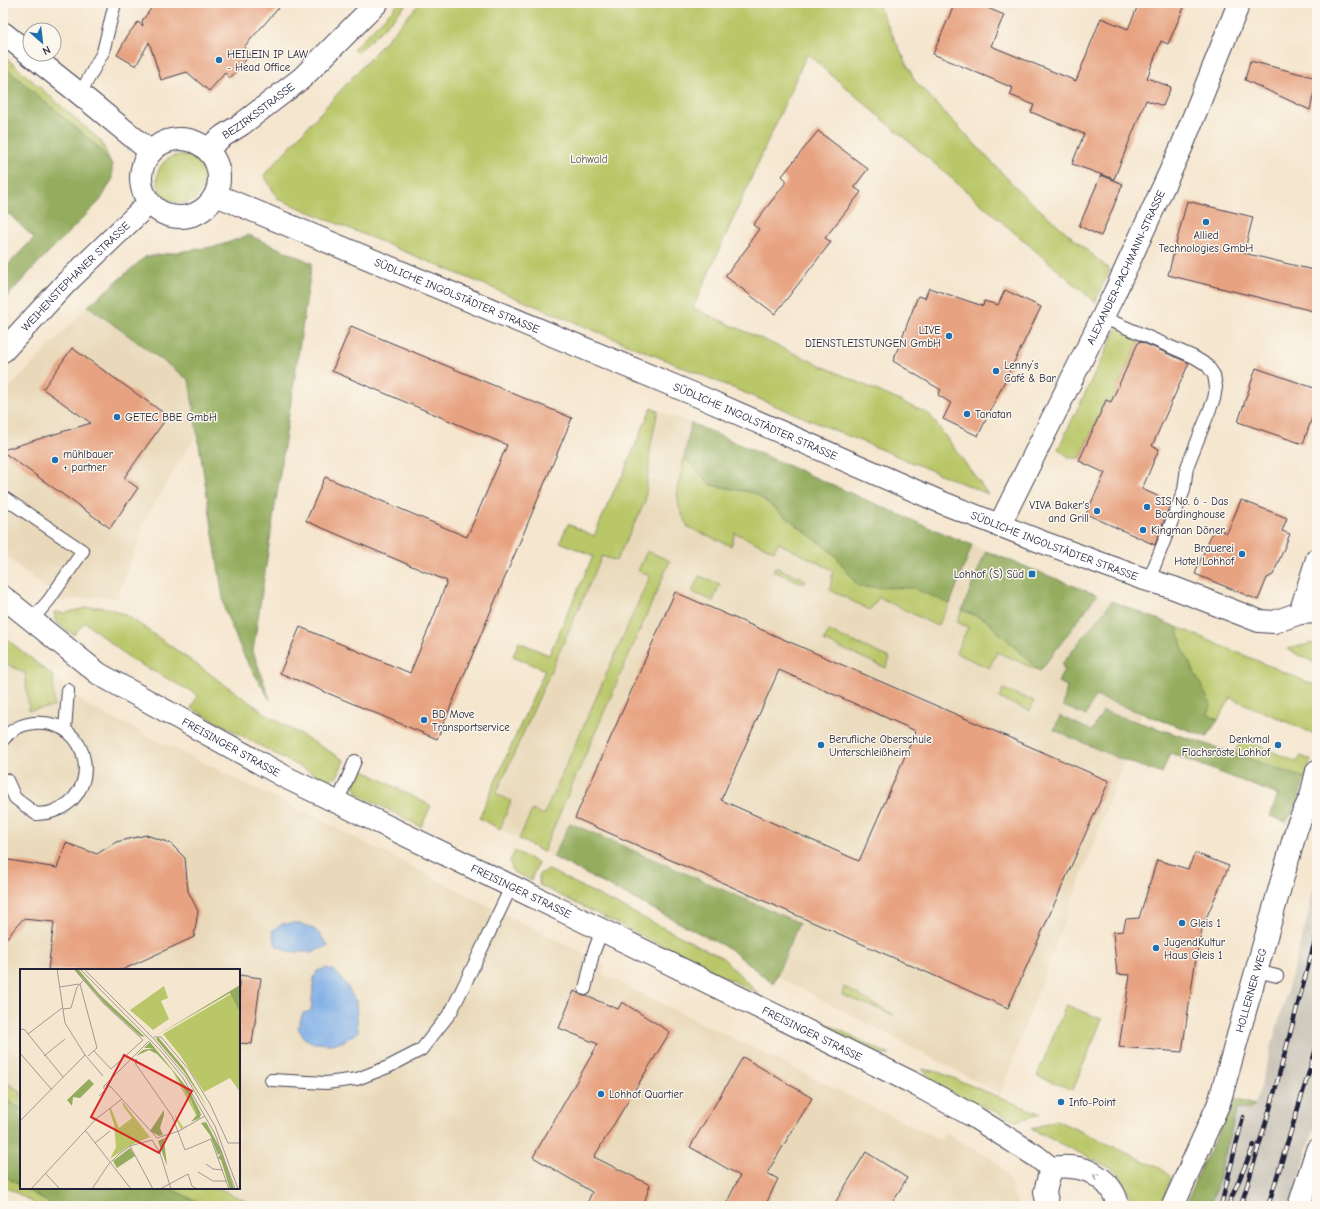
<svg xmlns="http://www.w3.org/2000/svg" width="1320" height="1209" viewBox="0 0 1320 1209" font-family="'Comic Neue',sans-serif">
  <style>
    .built { fill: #e9d9ba }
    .industrial { fill: #c9c3b8 }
    .green { fill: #bac769; stroke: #6e7452 }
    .forest { fill: #93ac5d; stroke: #5a674c }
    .water { fill: #7aace6; stroke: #4e6790 }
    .building { fill: #e7a381; fill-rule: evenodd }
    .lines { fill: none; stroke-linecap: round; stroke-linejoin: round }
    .service-casing { stroke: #423f51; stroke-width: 14 }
    .minor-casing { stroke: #423f51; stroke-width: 24 }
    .tertiary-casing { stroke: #423f51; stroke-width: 24 }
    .service { stroke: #fff; stroke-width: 12 }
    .minor { stroke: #fff; stroke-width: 22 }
    .tertiary { stroke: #fff; stroke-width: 22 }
    .rail-casing { stroke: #22223b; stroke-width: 4.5 }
    .rail { stroke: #fbf7ec; stroke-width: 3; stroke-dasharray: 9; stroke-linecap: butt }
    .oneway { stroke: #9c9ca7 }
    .poi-dot { fill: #1f6fb2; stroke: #fbf7ec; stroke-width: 1.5 }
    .labels { text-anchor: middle; stroke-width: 3; stroke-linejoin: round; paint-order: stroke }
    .poi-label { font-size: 11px; fill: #22223b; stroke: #fbf7ec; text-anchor: start }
    .street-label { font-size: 11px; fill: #22223b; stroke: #fbf7ec }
    .park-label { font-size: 11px; fill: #505449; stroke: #fbf7ec }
    .inset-road { fill: none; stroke: #a19894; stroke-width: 1 }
    .view { fill: #d62828; fill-opacity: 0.15; stroke: #d62828; stroke-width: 2 }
    .inset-edge { fill: none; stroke: #22223b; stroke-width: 2 }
  </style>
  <rect width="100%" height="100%" fill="#fbf7ec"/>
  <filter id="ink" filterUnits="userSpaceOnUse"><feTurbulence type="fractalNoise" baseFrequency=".025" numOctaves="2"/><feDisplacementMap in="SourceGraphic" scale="8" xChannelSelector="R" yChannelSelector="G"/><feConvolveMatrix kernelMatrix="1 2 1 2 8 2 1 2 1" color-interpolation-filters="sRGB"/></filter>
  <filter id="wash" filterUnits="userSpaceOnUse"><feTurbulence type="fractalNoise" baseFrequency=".012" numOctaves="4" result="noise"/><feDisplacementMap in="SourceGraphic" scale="16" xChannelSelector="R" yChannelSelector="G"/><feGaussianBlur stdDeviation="0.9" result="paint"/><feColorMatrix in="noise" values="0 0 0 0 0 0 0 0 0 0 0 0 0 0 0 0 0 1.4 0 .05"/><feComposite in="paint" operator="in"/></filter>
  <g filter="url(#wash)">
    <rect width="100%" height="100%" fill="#f5e6cf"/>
    <path class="built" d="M88,306L189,380L197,433L147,516L117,599L99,596L62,601L3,554V394Z
      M651,408L691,423L937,531L1177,627L1139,721L1000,1094L479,818L545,670L549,655L593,556L617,484L623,475Z
      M3,662L25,672L54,707L53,676L88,706L314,817L605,965L602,974L940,1140L945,1133L991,1158L1006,1173L1018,1206H256L218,1188H239V970H21V1092L3,1080Z"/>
    <path class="industrial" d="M1317,874V1118L1295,1193L1290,1206H1211L1237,1108L1247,1110L1255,1105L1305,927Z"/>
    <path class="green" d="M399,3H407L394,18L357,53L353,49Z
      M420,3H877L915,81L1023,195L1110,270L1095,302L807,54L693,308L929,414L988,494L278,199L264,175Z
      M3,55L101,141L112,165L98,147L3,66Z
      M157 179a24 24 0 1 1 48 0a24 24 0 1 1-48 0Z
      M1118,326L1141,337L1111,402L1106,400L1080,458H1070L1058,449Z
      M651,408L658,411L651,443L645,502L616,561L602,556L496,794L511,801L500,829L479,818L545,670L513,656L519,642L549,655L593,556L560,542L568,524L594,536L617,484L623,475Z
      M684,458L711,485L755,493L834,554L859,587H913L950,604L937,626L879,597L870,610L830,590L833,570L778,543L774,551L735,533L731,546L688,527L679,507L677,490Z
      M647,551L670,561L543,852L519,839L532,810L544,815L650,576L638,571Z
      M775,567L806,580L804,584L773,571Z
      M699,576L720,584L713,601L692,592Z
      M90,607C109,606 114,610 131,618L269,716L344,760L337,777L327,780L279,756L191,708L198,695L132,660L85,622L74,635L56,622L55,620L54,612L64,613Z
      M962,610L986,620L1040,671L997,652L989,668L956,653L968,627L957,622Z
      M1177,627L1317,686V735L1231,698L1218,720L1208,715L1210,705L1183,650Z
      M829,631L890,658L886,668L824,641Z
      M3,636L53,676L54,707L29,710L25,673L3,662Z
      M1314,643L1317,645V664L1286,649Z
      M1003,689L1034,701L1030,711L999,698Z
      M1241,738L1297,762L1301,756L1311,760L1305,778L1235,755Z
      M361,769L431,806L421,827L360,795L354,786Z
      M515,851L538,863L531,880L513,872L510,861Z
      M549,870L723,958L759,994L539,885V874Z
      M844,987L894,1015L842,995Z
      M1066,1005L1102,1019L1073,1090L1037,1076Z
      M817,1019L890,1055H880L824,1028Z
      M922,1069L938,1072L1041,1114L1016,1121L936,1085Z
      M3,1080L21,1092V1109L3,1098Z
      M1056,1120L1166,1171L1171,1177L1161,1206H1131L1130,1197L1125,1184L1114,1170L1031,1129Z
      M3,1175L21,1186V1188H24L54,1206H39L3,1185Z
      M169,1188H218L256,1206H206Z"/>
    <path class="forest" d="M3,66L98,147L112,165V180L100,201L38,263L6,298L3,295V270L34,238L10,215L3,211Z
      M249,235L312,263L253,651L270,700L244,656L225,611L189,380L88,306L145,257L218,246Z
      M691,423L921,524L972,545L950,604L913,588L859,587L834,554L755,493L711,485L684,458Z
      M986,551L1097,595L1040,671L986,620L962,610Z
      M1112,601L1177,627L1183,650L1211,705L1208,715L1218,720L1207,737L1095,696L1086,716L1063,706L1067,686L1058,682L1064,670L1062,664Z
      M1103,711L1203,743L1305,778L1296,807L1286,822L1270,816L1278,795L1170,753L1162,774L1118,758L1054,730L1060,716L1092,731Z
      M570,823L799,923L773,984L730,949L553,857Z
      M3,1098L21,1109V1186L3,1175Z
      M1235,1099L1255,1105L1247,1110L1237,1108L1211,1206H1186L1197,1175Z
      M24,1188H169L206,1206H54Z"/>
    <path class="water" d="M295,923C314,927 318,930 328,946L312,952H290L276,945L272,931L282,924Z
      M327,968L336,972L347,986L356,1002L358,1032L342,1042L331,1044L314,1043L304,1038L298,1028L303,1013L311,1011L314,978L317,971Z"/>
    <g id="blocks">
      <path class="building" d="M155,3H283L244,47L250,55L230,78L225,73L209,91L187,72L161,80L149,42L136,66L117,55L129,33L138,22L143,26L142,21Z
        M955,3H976L1004,15L991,46L1076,81L1101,18L1128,29L1139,3H1186L1168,44L1161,41L1147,78L1171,87L1163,106L1146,100L1114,179L1072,164L1084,134L1031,112L1034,105L1010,95L1013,88L933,54Z
        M1250,61L1317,78L1310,110L1245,80Z
        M818,131L868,169L854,187L861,192L825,238L831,242L775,314L725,276L750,244L749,243L759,229L753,225L787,181L782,176Z
        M1101,175L1123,184L1101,236L1079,226Z
        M1187,201L1253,217L1244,253L1317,271V312L1168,275Z
        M929,288L983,306L984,301L998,305L1005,290L1041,307L978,436L943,419L951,403L938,395L941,390L893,361L918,296L925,298Z
        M351,326L572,418L437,739L280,673L300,627L410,673L434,616L447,581L306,521L325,477L467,537L507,445L332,371Z
        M1139,341L1189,363L1152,446L1159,449L1142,489L1171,502L1155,545L1086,514L1105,473L1079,461L1106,400L1111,402Z
        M72,348L168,416L124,478L138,488L110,528L3,452V450L91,423L43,389Z
        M1256,368L1317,389V403L1303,444L1238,422Z
        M1241,500L1287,518L1282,531L1290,534L1273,575L1267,578L1258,600L1195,574L1214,528L1227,533Z
        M675,592L1109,781L1008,1008L575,818ZM779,670L916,731L859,861L721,800Z
        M146,835L170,843L185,858L188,891L198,911L194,937L122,970H48L54,922L23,919L3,942V859L57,868L66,843L97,854L116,842Z
        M1195,853L1229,866L1203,925L1195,964L1182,1052L1119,1047L1130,975L1117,974L1113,932L1123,931L1126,919L1139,918L1157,860L1188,869Z
        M239,975L261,978L252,1044L239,1043Z
        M574,991L583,996H586L618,1009L622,1002L670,1032L594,1157L650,1185L643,1206H586L592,1192L533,1157L598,1044L559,1028Z
        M743,1057L812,1098L767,1173L778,1179L765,1206H725L740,1176L690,1147Z
        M866,1152L907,1178L890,1206H833Z"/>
    </g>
  </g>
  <g filter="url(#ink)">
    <use href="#blocks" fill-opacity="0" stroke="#423f51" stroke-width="1"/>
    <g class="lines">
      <defs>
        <path id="service" d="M80,94L103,52L115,3
          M1102,317L1194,357L1207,365L1214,375L1216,387L1214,399L1187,467L1184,490L1149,580
          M3,497L83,551L49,600L32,620
          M65,730L68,690
          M3,740C10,730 22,724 34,723C92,718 104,797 51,812C46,814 41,813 36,814L15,798L7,780H3
          M337,803L355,761
          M1256,971L1277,976
          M585,989L593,954L602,930
          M271,1080L326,1083L357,1079L388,1067L421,1050L451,1012L472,969L511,887"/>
        <g id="minor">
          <path id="s1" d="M216,195L696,395L943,503L1042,542L1141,578L1174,588L1259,621L1274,622L1300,613L1317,612"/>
          <path id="s2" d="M999,526L1115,292L1182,146L1239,3"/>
          <path id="s3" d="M3,597L99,674L289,779L563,911L913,1083L971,1115L1036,1156L1051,1168C1057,1167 1064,1166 1070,1167C1093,1168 1114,1184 1118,1206"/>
          <path d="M1300,613L1317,559"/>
          <path d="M1048,1206L1045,1192L1051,1168"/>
          <path id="s4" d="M1173,1206L1219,1103L1297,827L1311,796L1317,771"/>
          <path d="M1299,1206L1317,1150"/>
        </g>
        <g id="tertiary">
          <path d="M3,33L80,94L151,152"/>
          <circle cx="180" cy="178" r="39"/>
          <path id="s5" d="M207,149L223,136L242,124L302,78L377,3"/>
          <path id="s6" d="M3,351L66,283L149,203"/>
        </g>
      </defs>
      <use href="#service" class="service-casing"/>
      <use href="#minor" class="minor-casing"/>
      <use href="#tertiary" class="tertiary-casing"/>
      <use href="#service" class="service"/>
      <use href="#minor" class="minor"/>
      <use href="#tertiary" class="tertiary"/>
      <defs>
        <path id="rail" d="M1221,1206L1243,1117
          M1228,1206L1254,1145
          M1241,1206L1271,1105L1317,933
          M1268,1206L1317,1046"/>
      </defs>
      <use href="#rail" class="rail-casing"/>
      <use href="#rail" class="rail"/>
    </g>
    <defs><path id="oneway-chevron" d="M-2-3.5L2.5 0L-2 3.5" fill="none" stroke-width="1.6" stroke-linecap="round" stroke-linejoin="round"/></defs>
    <use class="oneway" href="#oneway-chevron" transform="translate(1096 1176) rotate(-145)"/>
  </g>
  <g class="poi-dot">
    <circle cx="219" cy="60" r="4"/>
    <circle cx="1206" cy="222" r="4"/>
    <circle cx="949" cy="336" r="4"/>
    <circle cx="996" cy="371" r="4"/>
    <circle cx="967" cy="414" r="4"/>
    <circle cx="117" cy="417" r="4"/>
    <circle cx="55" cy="460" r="4"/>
    <circle cx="1147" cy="507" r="4"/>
    <circle cx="1097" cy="511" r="4"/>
    <circle cx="1143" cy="530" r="4"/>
    <circle cx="1242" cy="554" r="4"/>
    <rect x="1028" y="570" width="8" height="8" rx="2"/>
    <circle cx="424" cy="720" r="4"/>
    <circle cx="821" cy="745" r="4"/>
    <circle cx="1278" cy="745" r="4"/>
    <circle cx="1182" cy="923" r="4"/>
    <circle cx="1156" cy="948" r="4"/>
    <circle cx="601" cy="1094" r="4"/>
    <circle cx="1061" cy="1102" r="4"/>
  </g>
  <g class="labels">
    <g class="poi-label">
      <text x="227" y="58">HEILEIN IP LAW<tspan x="227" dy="13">- Head Office</tspan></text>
      <text x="1206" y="239" text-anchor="middle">Allied<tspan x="1206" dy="13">Technologies GmbH</tspan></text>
      <text x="941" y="334" text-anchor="end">LIVE<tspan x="941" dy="13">DIENSTLEISTUNGEN GmbH</tspan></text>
      <text x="1004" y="369">Lenny’s<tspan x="1004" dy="13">Café &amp; Bar</tspan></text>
      <text x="975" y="418">Tanatan</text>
      <text x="125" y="421">GETEC BBE GmbH</text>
      <text x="63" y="458">mühlbauer<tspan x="63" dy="13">+ partner</tspan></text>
      <text x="1155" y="505">SIS No. 6 - Das<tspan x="1155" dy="13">Boardinghouse</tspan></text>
      <text x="1089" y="509" text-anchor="end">VIVA Baker's<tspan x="1089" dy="13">and Grill</tspan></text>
      <text x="1151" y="534">Kingman Döner</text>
      <text x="1234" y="552" text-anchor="end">Brauerei<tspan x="1234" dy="13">Hotel Lohhof</tspan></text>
      <text x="1024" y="578" text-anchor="end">Lohhof (S) Süd</text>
      <text x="432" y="718">BD Move<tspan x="432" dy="13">Transportservice</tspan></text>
      <text x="829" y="743">Berufliche Oberschule<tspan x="829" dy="13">Unterschleißheim</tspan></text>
      <text x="1270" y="743" text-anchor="end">Denkmal<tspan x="1270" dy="13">Flachsröste Lohhof</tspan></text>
      <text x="1190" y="927">Gleis 1</text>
      <text x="1164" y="946">JugendKultur<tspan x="1164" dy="13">Haus Gleis 1</tspan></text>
      <text x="609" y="1098">Lohhof Quartier</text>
      <text x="1069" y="1106">Info-Point</text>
    </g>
    <g class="street-label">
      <text dy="4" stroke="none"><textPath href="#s5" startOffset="64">BEZIRKSSTRASSE</textPath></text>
      <text dy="4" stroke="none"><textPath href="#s2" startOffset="288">ALEXANDER-PACHMANN-STRASSE</textPath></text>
      <text dy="4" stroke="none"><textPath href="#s6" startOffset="104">WEIHENSTEPHANER STRASSE</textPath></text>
      <text dy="4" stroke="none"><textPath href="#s1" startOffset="261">SÜDLICHE INGOLSTÄDTER STRASSE</textPath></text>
      <text dy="4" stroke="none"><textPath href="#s1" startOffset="585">SÜDLICHE INGOLSTÄDTER STRASSE</textPath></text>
      <text dy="4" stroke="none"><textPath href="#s1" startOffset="909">SÜDLICHE INGOLSTÄDTER STRASSE</textPath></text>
      <text dy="4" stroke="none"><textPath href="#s3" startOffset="274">FREISINGER STRASSE</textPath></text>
      <text dy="4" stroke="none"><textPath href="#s3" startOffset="598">FREISINGER STRASSE</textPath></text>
      <text dy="4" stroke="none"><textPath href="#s4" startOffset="230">HOLLERNER WEG</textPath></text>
      <text dy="4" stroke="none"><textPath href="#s3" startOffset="922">FREISINGER STRASSE</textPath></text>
    </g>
    <g class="park-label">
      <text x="589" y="163">Lohwald</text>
    </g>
  </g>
  <g transform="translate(20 969)">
    <rect width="220" height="220" fill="#f5e6cf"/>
    <path d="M144,17L148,29L141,32L149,50L133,61L110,41ZM211,25L220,44V123L210,109L184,123L160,86L143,65ZM154,106L171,131L177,146L170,155L161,160L155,148V146L163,158L170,155L176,146ZM102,132L130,168L109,177L90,190L96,178L94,155L89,140L91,139L99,159L112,149L103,137Z" fill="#bac769"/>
    <path d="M54,0H58L80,26L125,68L120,67L85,35ZM220,16V44L210,24L136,67ZM138,68L164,99L188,139L164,103L136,70ZM130,73L169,121L181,145L180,149L171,153L177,146L171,131L152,101L137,85L129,81L116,87L123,81L134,79H124ZM69,110L74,115L60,129L53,128L52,137L47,131ZM144,141V146L140,159L143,166L139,167L130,162ZM186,153L202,183L214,220H210L201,191L198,189L201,184L198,186L190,166L181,154ZM147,168L144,171L147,197L138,172ZM110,179L115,187L97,199L93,192Z" fill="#93ac5d"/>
    <path class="inset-road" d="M37,0L45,54L65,86L83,107M54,0L83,34L123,71L91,100L74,82M60,0L141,82L163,109L195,165L215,220M64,0L135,71L166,108L195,157L218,220M60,15L77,79L68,87M40,18L59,15M43,40L51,39L57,18L63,12M0,61L4,60L43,108M8,65L42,39M134,68H141L169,101L190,135L208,174H220M0,84L32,121M24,87L45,70M117,95L116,90L115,94L152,147L165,181L191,170L209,220M86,116L91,118L137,169M84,120V117L129,72M79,127L89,117M0,152L65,86M65,161L111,220M137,169L159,162L185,147M132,171L140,184L151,220M75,174L90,162M110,177L133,220M186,195L193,200L203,201M178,203L193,212H207M25,204L40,220M11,220L76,150L102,130M72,220L88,196L99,185L110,177L132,171M140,220L168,205L172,217L177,220"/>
    <path class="view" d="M104,86L172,122L139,184L71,148Z"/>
    <rect width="220" height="220" class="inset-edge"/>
  </g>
  <rect width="1320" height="1209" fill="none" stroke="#fbf7ec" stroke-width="16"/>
  <g transform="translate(42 42) rotate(152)"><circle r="19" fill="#fbf7ec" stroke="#a4a2a5"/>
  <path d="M0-3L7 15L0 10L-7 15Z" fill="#1f6fb2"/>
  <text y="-6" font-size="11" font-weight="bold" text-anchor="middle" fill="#22223b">N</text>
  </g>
</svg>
